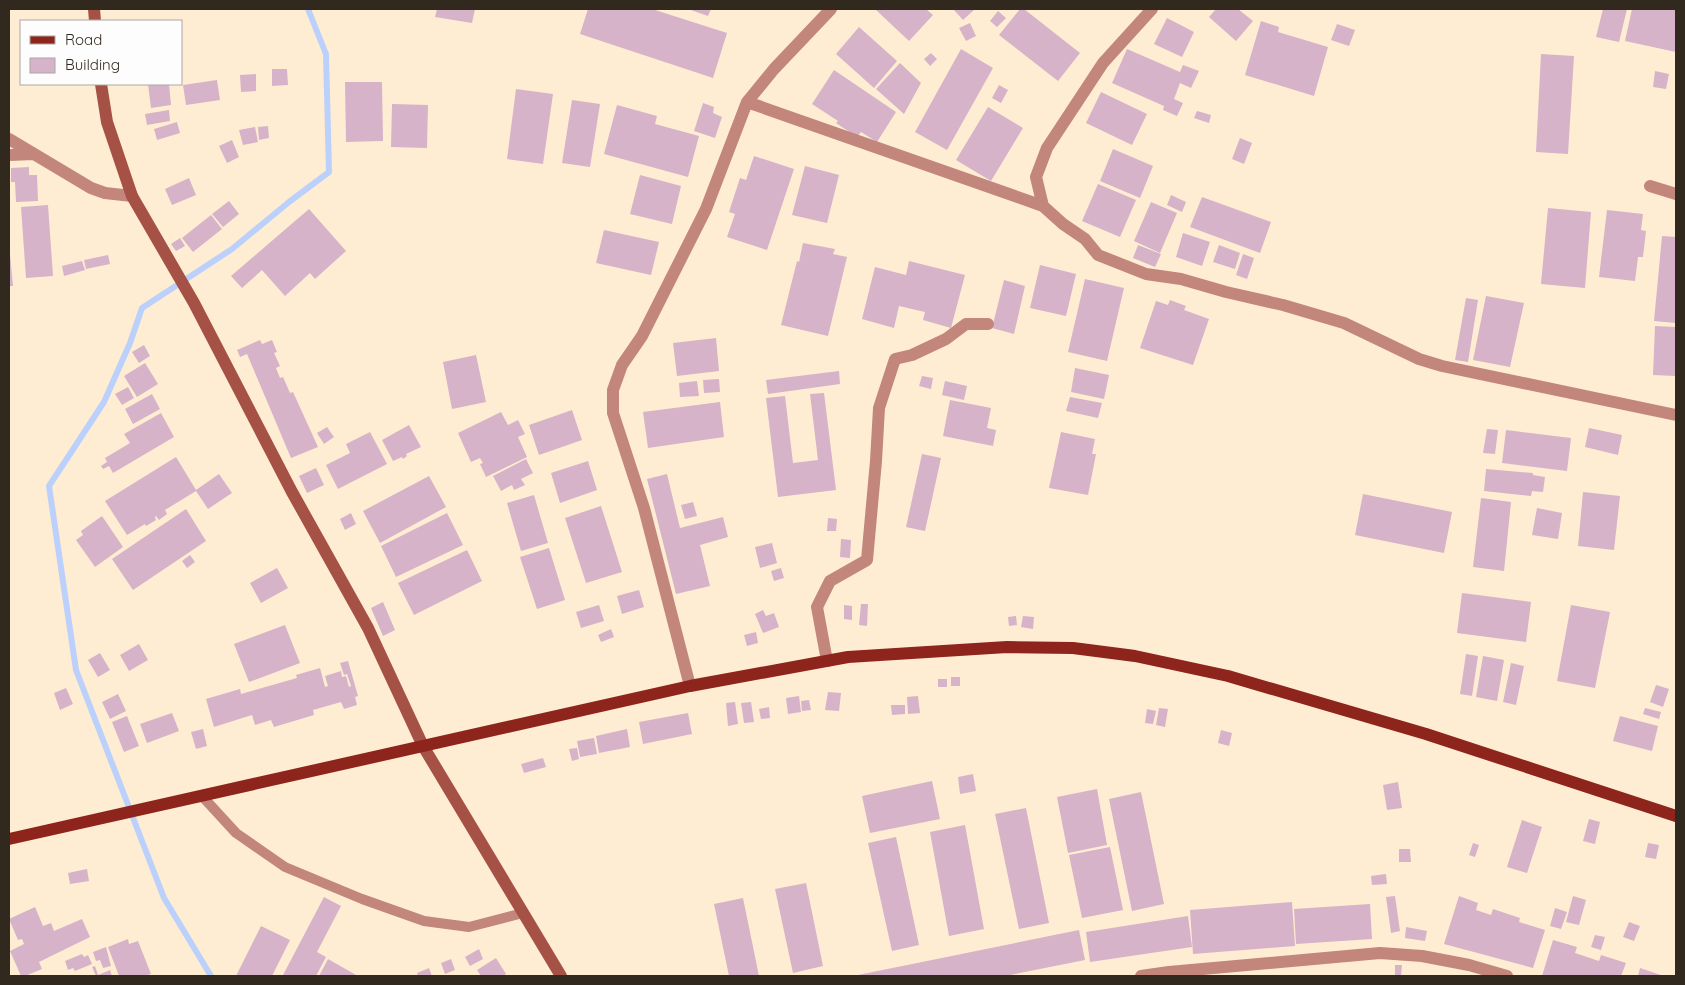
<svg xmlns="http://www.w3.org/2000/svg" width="1685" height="985" viewBox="0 0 1685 985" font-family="Quicksand,sans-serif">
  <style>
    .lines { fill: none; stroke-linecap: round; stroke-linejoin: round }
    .stream { stroke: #bbd1fc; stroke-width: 6 }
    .building { fill: #d6b3c8 }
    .lane { stroke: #c2867d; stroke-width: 10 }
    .street { stroke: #c2867d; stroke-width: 12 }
    .secondary { stroke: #a55146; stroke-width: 12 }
    .primary { stroke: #8e251c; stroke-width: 12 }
  </style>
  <rect width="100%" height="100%" fill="#feedd3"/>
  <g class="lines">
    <path class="stream" d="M211,976L164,898L76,670L49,486L104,402L130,343L142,308L232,249L289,202L329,172L326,54L308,9"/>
  </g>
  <path class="building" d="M437,9H475L472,23L435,17Z
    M588,9H652L727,33L713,78L580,34Z
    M688,9H711L708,16Z
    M875,9H926L933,15L909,41Z
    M953,9H975L963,20Z
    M1020,9H1024L1080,53L1058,81L999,35Z
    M1216,9H1238L1253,21L1236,41L1209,17Z
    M1603,9H1627L1619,42L1596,37Z
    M1632,9H1676V52L1625,41Z
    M998,11L1006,18L997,27L990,21Z
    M1167,18L1194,32L1182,57L1154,44Z
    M1261,21L1279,27L1278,32L1328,47L1314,96L1245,75Z
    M970,23L976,36L966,41L959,28Z
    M1337,24L1355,30L1349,46L1331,40Z
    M859,27L897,61L874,88L836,54Z
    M961,49L993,68L947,150L915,132Z
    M1127,49L1180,72L1183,65L1199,71L1191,88L1180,83L1174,99L1183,103L1177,116L1163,110L1164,106L1112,83Z
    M931,53L937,59L930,66L924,59Z
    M1541,54L1574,56L1568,154L1536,152Z
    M900,63L921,83L904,114L876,89Z
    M272,69H287L288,85L272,86Z
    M834,70L896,112L877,142L861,132L857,137L836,123L838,121L812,104Z
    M1655,71L1669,74L1666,89L1653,87Z
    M256,74V91L241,92L240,75Z
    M217,80L220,100L186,105L183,85Z
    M345,82H382L383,141L346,142Z
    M148,84H169L171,105L151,108Z
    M999,85L1008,90L1001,103L992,98Z
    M516,89L553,94L543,164L507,159Z
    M1101,92L1147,114L1132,145L1086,123Z
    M572,100L600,104L590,167L562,163Z
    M703,103L714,107L713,113L722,117L715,138L694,131Z
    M392,104L428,105L427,148L391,147Z
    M617,105L657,116L655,124L699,136L688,177L604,154Z
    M988,107L1023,128L991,181L956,160Z
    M169,110L170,121L147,125L145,114Z
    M1197,111L1211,115L1209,123L1194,118Z
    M177,122L180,133L157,140L154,129Z
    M268,126L269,138L259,140L258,127Z
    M255,127L258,142L243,145L239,130Z
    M1240,138L1252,143L1244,164L1232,159Z
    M232,140L239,157L227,163L219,146Z
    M1113,149L1153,166L1140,198L1100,181Z
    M754,156L794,169L767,250L727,237L735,214L729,212L740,178L746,180Z
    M805,166L839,175L827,223L792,215Z
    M29,167V175H37L38,201L16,202L15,182H11V168Z
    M640,175L681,186L672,224L630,214Z
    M189,178L196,195L172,205L165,189Z
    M1098,184L1136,200L1120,237L1082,221Z
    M1171,195L1186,202L1182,212L1167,205Z
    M1202,197L1271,222L1260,253L1190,227Z
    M229,201L239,214L223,227L212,214Z
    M1151,202L1177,213L1160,253L1134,241Z
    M48,205L53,276L26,278L21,207Z
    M1548,208L1591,212L1585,288L1541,284Z
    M309,209L346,251L315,279L310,273L285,296L262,270L242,288L231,276Z
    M1607,210L1643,214L1641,230L1646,231L1643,257H1638L1635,281L1599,277Z
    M211,215L222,229L193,252L182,238Z
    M604,230L659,242L651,275L596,263Z
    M1183,233L1210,242L1202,266L1176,257Z
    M1662,236L1676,237V323L1654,321Z
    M180,238L185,246L176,251L171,244Z
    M803,243L835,249L833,254L847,257L828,336L781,325L797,261L799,262Z
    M1138,245L1161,254L1155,267L1133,258Z
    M1219,245L1240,253L1235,269L1213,262Z
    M9,254H10L13,286H9Z
    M1243,254L1254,258L1247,279L1236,275Z
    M108,255L110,264L86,269L84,260Z
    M82,261L85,270L64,276L62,266Z
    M909,261L965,275L951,328L923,320L925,312L899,306L894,328L862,319L875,267L906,275Z
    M1040,265L1076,274L1066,316L1030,308Z
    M1085,279L1124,288L1107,361L1068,352Z
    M1004,280L1025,286L1014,334L992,328Z
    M1486,296L1524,303L1510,367L1473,360Z
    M1466,298L1478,300L1468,362L1455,360Z
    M1170,300L1186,306L1184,310L1209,319L1193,365L1140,348L1156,301L1168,305Z
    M1655,326L1676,327V376L1653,375Z
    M716,338L719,371L677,376L673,343Z
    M260,340L262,344L272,340L277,352L274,353L280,366L276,368L280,378L283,377L290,393L293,392L318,447L291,458L247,354L240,357L237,350Z
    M144,345L150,356L139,363L132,352Z
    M476,355L486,402L452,409L443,362Z
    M145,363L158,384L137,397L124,376Z
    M1075,368L1109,375L1104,399L1071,392Z
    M839,371L840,384L768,394L766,380Z
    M922,376L933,378L931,389L919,386Z
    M719,379L720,392L704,393L703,380Z
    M697,381L699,396L680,397L679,383Z
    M945,381L967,386L964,400L942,395Z
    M128,387L134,398L122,405L115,394Z
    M824,393L836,490L778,497L766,398L785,396L793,463L818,460L810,394Z
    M152,394L160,409L133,424L125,409Z
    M1070,397L1102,403L1098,418L1066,411Z
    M950,400L991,408L987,428L996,430L993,446L943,436Z
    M720,402L724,437L648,448L643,412Z
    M572,410L582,440L539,455L529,425Z
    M501,412L508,425L518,420L525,434L518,437L527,457L486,477L480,464L483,463L480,458L471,462L458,433Z
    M161,413L174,437L113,473L109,466L103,469L101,466L107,462L105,458L130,443L124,434Z
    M409,425L421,447L406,454L407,456L403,459L402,457L393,461L382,440Z
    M327,427L334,437L324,444L317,433Z
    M1589,428L1622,435L1618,455L1585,447Z
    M1487,429L1498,430L1495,454L1483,453Z
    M1506,430L1571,438L1567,471L1502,463Z
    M370,432L387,464L338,489L326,465L350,453L346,444Z
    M1061,432L1095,439L1092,454H1096L1088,495L1049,488Z
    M922,454L941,458L925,531L906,527Z
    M176,457L196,490L219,474L232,493L208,509L196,491L165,510L167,514L159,520L156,516L155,517L156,520L146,526L145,524L127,535L105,501Z
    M526,459L533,473L521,479L525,485L514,490L512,485L501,491L493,476Z
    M588,461L597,490L560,503L551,473Z
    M316,468L324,485L307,493L299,476Z
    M1486,469L1533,473V475L1545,477L1543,492L1532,491L1531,496L1484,491Z
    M667,474L680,528L723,517L728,537L700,545L710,586L676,594L647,479Z
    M429,476L446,507L380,543L363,511Z
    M1583,492L1620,496L1614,550L1578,546Z
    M1363,494L1452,512L1444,553L1355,535Z
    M534,495L548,543L521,551L507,503Z
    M1481,498L1511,502L1504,571L1473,567Z
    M693,502L697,516L685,519L681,505Z
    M601,506L622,572L586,583L565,518Z
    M1537,508L1562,513L1558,539L1532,535Z
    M186,509L206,541L133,590L112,559Z
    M351,513L356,524L345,530L340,519Z
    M447,513L463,545L396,577L381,546Z
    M102,516L123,547L95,567L76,540L83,535L81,531Z
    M828,518L837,519L836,531H827Z
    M841,539L851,540L850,558L840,557Z
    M772,543L777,563L760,568L755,547Z
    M549,548L565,600L537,609L520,557Z
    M467,550L482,581L414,615L398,583Z
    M190,555L195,562L187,568L182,561Z
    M277,568L288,588L261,603L250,583Z
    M781,568L784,578L774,581L771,571Z
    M639,590L644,607L622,614L617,596Z
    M1462,593L1531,602L1526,642L1457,633Z
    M383,602L395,630L383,636L371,608Z
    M861,604H868L867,626L859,625Z
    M599,605L604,621L581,628L576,612Z
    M844,605L852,606V620L844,619Z
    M1571,605L1610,612L1595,688L1557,681Z
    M763,610L766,616L774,613L779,627L763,633L755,614Z
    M1016,616L1017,625L1009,626L1008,617Z
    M1023,616L1034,617L1033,629L1021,627Z
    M285,625L300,663L249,682L234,644Z
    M611,629L614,637L601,642L598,635Z
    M756,632L758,643L747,646L744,635Z
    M139,644L148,660L129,671L120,655Z
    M100,653L110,670L98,677L88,660Z
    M1466,654L1478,656L1472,696L1460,694Z
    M1483,656L1504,660L1497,701L1476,697Z
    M348,661L358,696L355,697L357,705L344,709L341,702L313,710L314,715L274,727L271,720L255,725L252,715L214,727L206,699L240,689L241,694L297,678L296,675L320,668L325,687L328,686L325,676L341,671L342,677L346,676L349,687L351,686L347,674L344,675L340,663Z
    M1511,663L1524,666L1516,705L1503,702Z
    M951,677H960V686H951Z
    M938,679H947V687H938Z
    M1656,685L1669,689L1663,707L1650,702Z
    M66,688L73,704L60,710L54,693Z
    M828,692L841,693L839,711L825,710Z
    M118,694L126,711L110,719L102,702Z
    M799,696L801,712L788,714L786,698Z
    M918,696L920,713L908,714L907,697Z
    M809,700L811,710L802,711L801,701Z
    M735,702L738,724L728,726L726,703Z
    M751,702L754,722L744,723L741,703Z
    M891,705H905V714L892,715Z
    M769,707L770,718L761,719L759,709Z
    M1159,708L1168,709L1165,727L1156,725Z
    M1645,708L1661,712L1659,719L1643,714Z
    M1147,709L1156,711L1153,724L1145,723Z
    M172,713L179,731L147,743L140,724Z
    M688,713L692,734L643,744L639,722Z
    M127,716L139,746L124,752L112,722Z
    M1620,716L1658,726L1652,751L1613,741Z
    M203,729L207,746L196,749L191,732Z
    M627,729L630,747L599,753L596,736Z
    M1221,730L1232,733L1229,746L1218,743Z
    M594,738L597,754L580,757L577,741Z
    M577,748L579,759L572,761L569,749Z
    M543,758L546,767L524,773L521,764Z
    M973,774L976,791L960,794L958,777Z
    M932,781L940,819L870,833L862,796Z
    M1398,782L1402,808L1387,810L1383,785Z
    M1097,789L1107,845L1068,853L1057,797Z
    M1141,792L1164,904L1132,911L1109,799Z
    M1026,808L1049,923L1019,929L995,814Z
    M1589,819L1600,822L1595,844L1583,841Z
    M1522,820L1542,827L1527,873L1507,867Z
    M965,825L984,929L949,936L930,832Z
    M896,837L919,945L892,951L868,843Z
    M1473,843L1479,845L1475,857L1469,855Z
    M1648,843L1659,845L1656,859L1645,857Z
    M1110,847L1123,910L1082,918L1069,855Z
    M1399,849H1410L1411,862H1399Z
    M87,869L89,881L70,884L68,873Z
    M1386,874L1387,884L1372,885L1371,876Z
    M806,883L823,966L793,973L775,889Z
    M1395,896L1400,931L1391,933L1386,897Z
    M1459,896L1478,903L1476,910L1491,915L1493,909L1520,918L1519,922L1545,930L1533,968L1444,944Z
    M1573,896L1586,900L1579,925L1566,922Z
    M324,897L341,906L317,952L326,957L316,976H286L283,975Z
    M743,898L759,976H729L714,904Z
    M1292,902L1295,946L1193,954L1190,910Z
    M1370,904L1372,939L1296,944L1294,909Z
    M35,907L43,926L51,923L54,931L82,919L90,937L39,962L42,969L25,976H21L10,951L24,944L22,939L18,940L9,919Z
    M1555,908L1567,912L1561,929L1550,926Z
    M1188,916L1192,947L1090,962L1086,932Z
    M1629,922L1640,926L1634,941L1623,937Z
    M261,926L290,940L272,976H236Z
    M1406,927L1427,931L1425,941L1405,938Z
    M1079,930L1085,960L1005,976H853Z
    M1595,935L1605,937L1601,950L1591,947Z
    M128,939L129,944L138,941L151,974L144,976H119L108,947Z
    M1553,940L1577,947L1575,953L1599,961L1601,955L1626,963L1621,976H1542Z
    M106,947L111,966L103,968L100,960L96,961L93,952Z
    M479,949L483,959L470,966L465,957Z
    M82,954L84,957L88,955L92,964L75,971L73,968L68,970L65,961Z
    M496,958L506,974L503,976H481L477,970Z
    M328,959L356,975L355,976H319Z
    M451,959L455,970L445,974L441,963Z
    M1395,965H1402L1401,976H1395Z
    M95,966L98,975L110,970L112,976H96L92,967Z
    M429,968L432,976H418L417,973Z
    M1640,968L1664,976H1638Z"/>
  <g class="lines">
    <path class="lane" d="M202,796L236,833L285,867L362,899L424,921L469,927L523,913"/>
    <path class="street" d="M747,102L1043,206L1063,224L1085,239L1098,255L1146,274L1181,279L1226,292L1283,305L1344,323L1419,359L1442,366L1676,415
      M9,139L91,188L105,193L132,196
      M9,155L34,154
      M1650,186L1676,194
      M1043,206L1036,177L1047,148L1103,63L1152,9
      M827,661L817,607L830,581L867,560L876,461L879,408L895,359L912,355L946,339L966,324H988
      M690,686L644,508L613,413V390L622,365L642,336L706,209L747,102L774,69L831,9
      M1141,976L1169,972L1380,953L1422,956L1469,965L1507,976"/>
    <path class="secondary" d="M94,9L95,21
      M101,84L107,122L132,196L194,303L292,492L368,628L423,746L561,976"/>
    <path class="primary" d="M9,839L690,686L848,657L1007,647L1073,648L1135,656L1228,676L1426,734L1676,816"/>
  </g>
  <rect width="1685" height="985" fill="none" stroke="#31291d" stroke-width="20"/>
  <rect x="20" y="20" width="162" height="65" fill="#fdfdfd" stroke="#aba8a3"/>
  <rect x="30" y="36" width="25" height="8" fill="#8e251c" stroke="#aba8a3"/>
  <text x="65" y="45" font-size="15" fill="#31291d">Road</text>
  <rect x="30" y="58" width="25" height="15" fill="#d6b3c8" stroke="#aba8a3"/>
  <text x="65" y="70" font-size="15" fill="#31291d">Building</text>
</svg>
